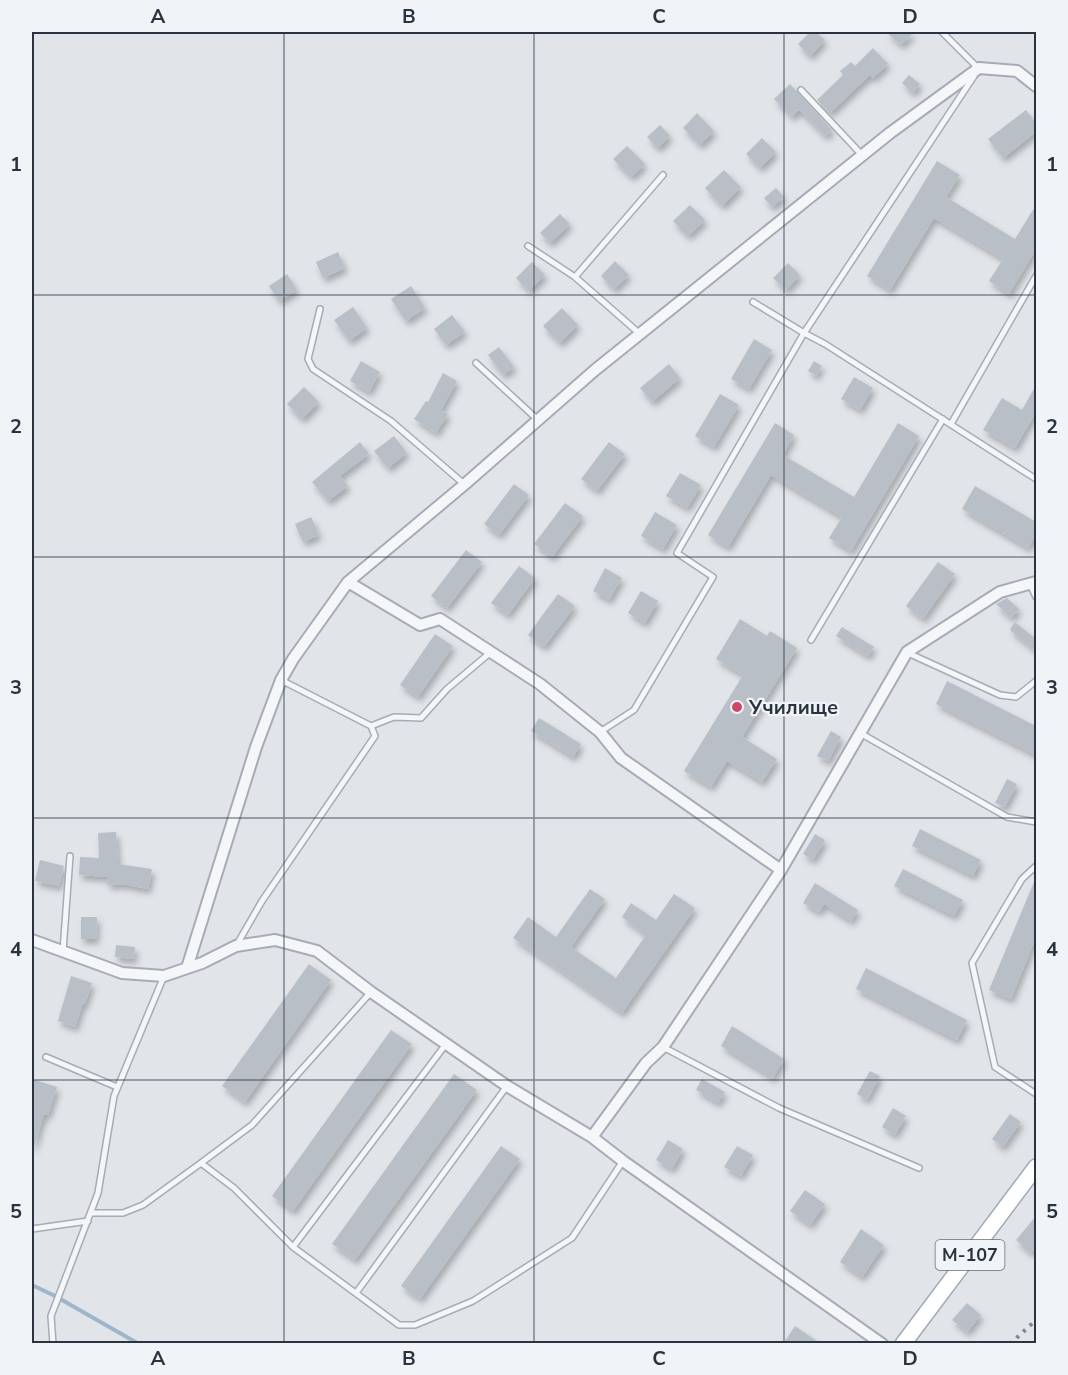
<svg xmlns="http://www.w3.org/2000/svg" width="1068" height="1375" viewBox="0 0 1068 1375" font-family="'Nunito Sans',sans-serif">
  <style>
    .lines { fill: none; stroke-linecap: round; stroke-linejoin: round }
    .stream { stroke: #9db6c9; stroke-width: 4 }
    .building { fill: #b8bfc6; filter: url(#shadow) }
    .service-casing { stroke: #a6acb4; stroke-width: 8 }
    .minor-casing { stroke: #a6acb4; stroke-width: 14 }
    .primary-casing { stroke: #a0abb5; stroke-width: 18 }
    .service { stroke: #f4f6f8; stroke-width: 5 }
    .minor { stroke: #f4f6f8; stroke-width: 10 }
    .primary { stroke: #fff; stroke-width: 15 }
    .rail { stroke: #7b8693; stroke-width: 4; stroke-dasharray: 3 6; stroke-linecap: butt }
    .grid { fill: none; stroke: #2a3441; stroke-width: 1.5; stroke-opacity: 0.55 }
    .poi-dot { fill: #cd4868; stroke: #f1f4f7; stroke-width: 2 }
    .labels { text-anchor: middle; stroke-width: 4.5; stroke-linejoin: round; paint-order: stroke }
    .shield { fill: #f1f4f7; stroke: #666e78; stroke-width: 1.5 }
    .shield-label { font-size: 18px; font-weight: bold; fill: #2a3441 }
    .poi-label { font-size: 20px; font-weight: bold; fill: #2a3441; stroke: #f1f4f7; text-anchor: start }
    .neatline { fill: none; stroke: #2a3441; stroke-width: 2 }
    .grid-label { font-size: 20px; text-anchor: middle; font-weight: bold; fill: #2a3441 }
  </style>
  <defs>
    <filter id="shadow"><feDropShadow dx="3" dy="5" stdDeviation="3" flood-color="#0004"/></filter>
  </defs>
  <rect width="100%" height="100%" fill="#e1e5ea"/>
  <g class="lines">
    <path class="stream" d="M32,1285L55,1296L139,1344"/>
  </g>
  <path class="building" d="M810,32H816L825,40L810,56L798,44Z
    M886,32H914L901,45Z
    M873,48L888,64L873,78L870,75L856,88L830,113L817,100L843,75L840,71L851,62L855,66Z
    M909,75L920,84L913,93L902,83Z
    M790,84L832,130L825,136L799,110L792,117L774,99Z
    M1026,110L1036,123V132L1003,158L988,139Z
    M697,113L714,131L700,145L683,128Z
    M660,125L670,136L658,148L647,137Z
    M762,138L776,152L760,168L746,154Z
    M627,146L645,164L631,177L613,159Z
    M937,161L960,175L946,197L1015,239L1036,205V249L1009,294L989,281L1003,259L934,218L890,290L867,276Z
    M724,170L741,187L722,206L705,188Z
    M776,188L784,197L772,207L764,198Z
    M690,205L705,220L688,236L673,221Z
    M560,214L570,224L550,243L540,233Z
    M338,252L345,268L323,278L316,262Z
    M615,261L629,275L614,289L601,276Z
    M532,262L545,275L529,291L516,278Z
    M788,263L800,275L786,290L773,278Z
    M287,274L297,290L279,301L269,286Z
    M411,286L425,308L406,321L391,299Z
    M353,307L367,328L349,341L334,320Z
    M562,308L578,325L560,343L543,326Z
    M452,315L465,332L446,345L434,329Z
    M754,339L772,350L749,389L731,379Z
    M499,347L514,367L503,375L488,355Z
    M361,361L380,372L369,392L350,381Z
    M814,361L822,366L816,376L808,371Z
    M669,364L680,378L652,402L640,388Z
    M443,373L457,381L441,410L448,414L436,433L414,419L426,401L428,402Z
    M854,377L873,388L860,410L841,399Z
    M1036,385V412L1015,448L983,430L1002,398L1022,410Z
    M304,387L319,402L302,419L287,404Z
    M720,394L739,405L714,447L695,436Z
    M775,423L794,435L783,455L854,497L898,423L919,436L851,551L829,538L842,517L771,475L728,547L708,535Z
    M394,436L407,453L388,468L374,451Z
    M360,442L369,454L340,476L348,486L328,501L312,482Z
    M609,442L625,454L597,491L581,479Z
    M680,473L701,485L687,508L666,496Z
    M514,484L529,495L499,535L484,524Z
    M975,486L1036,522V534L1028,548L962,509Z
    M565,503L583,516L552,557L534,544Z
    M655,512L677,525L663,549L641,536Z
    M311,517L319,535L303,542L295,524Z
    M466,550L482,562L447,608L431,596Z
    M938,562L955,574L923,619L906,606Z
    M519,566L535,578L508,615L491,603Z
    M605,568L622,578L609,600L593,591Z
    M641,591L658,601L645,623L628,613Z
    M558,594L575,606L544,647L528,635Z
    M1007,598L1019,609L1011,618L996,604Z
    M740,619L767,636L770,631L797,648L742,737L777,759L762,782L727,761L711,787L684,771L743,675L716,659Z
    M1015,622L1036,639V651L1011,631L1010,629Z
    M842,627L874,647L868,656L836,636Z
    M435,634L453,646L418,697L400,685Z
    M947,681L1036,726V755L936,704Z
    M539,718L581,744L573,757L531,731Z
    M831,731L841,737L828,761L817,756Z
    M1007,779L1017,784L1005,807L995,803Z
    M920,829L981,860L973,876L912,846Z
    M116,832L118,864L152,869L148,889L122,884L107,885L108,877L79,875L80,857L99,858L98,833Z
    M815,834L825,840L813,860L803,854Z
    M40,860L64,866L59,886L35,881Z
    M903,869L963,900L954,916L894,886Z
    M1036,877V937L1011,999L989,990Z
    M815,883L858,910L851,921L824,904L819,912L803,903Z
    M590,889L605,899L571,947L616,978L646,935L622,917L631,903L656,920L674,894L695,908L622,1013L513,938L528,917L556,937Z
    M81,917H97L96,939H81Z
    M116,945L135,947L134,959L115,957Z
    M309,964L331,980L245,1102L222,1086Z
    M866,968L967,1020L957,1040L856,989Z
    M71,976L92,983L85,1004L83,1003L75,1027L58,1021Z
    M732,1026L784,1059L773,1078L721,1046Z
    M391,1030L412,1044L293,1211L272,1196Z
    M870,1071L880,1076L867,1100L857,1094Z
    M454,1074L477,1090L355,1260L332,1244Z
    M32,1079L57,1087L48,1115L44,1114L34,1147L32,1146Z
    M702,1079L725,1092L718,1103L696,1090Z
    M893,1108L906,1116L895,1135L882,1127Z
    M1010,1114L1021,1122L1003,1147L992,1139Z
    M668,1140L683,1149L672,1169L656,1160Z
    M501,1146L520,1159L420,1299L401,1286Z
    M737,1146L753,1155L741,1176L724,1167Z
    M805,1190L825,1204L810,1225L790,1211Z
    M1036,1216V1247L1031,1253L1016,1240Z
    M861,1229L884,1245L862,1277L840,1262Z
    M967,1303L981,1315L967,1332L952,1320Z
    M795,1326L821,1344H783Z"/>
  <g class="lines">
    <defs>
      <path id="service" d="M942,32L979,69
        M801,90L862,155
        M528,246L575,277L640,334
        M575,277L663,175
        M753,302L804,333L825,344L1036,479
        M320,309L308,359L313,369L391,421L464,484
        M476,363L538,420
        M951,424L1036,276
        M1030,584L1036,597
        M811,640L943,419
        M908,653L1000,695L1016,697L1036,681
        M371,726L394,717L421,718L447,689L491,652
        M600,732L634,710L713,577L677,553L804,333L974,76
        M860,733L1007,817L1036,822
        M1036,866L1022,879L972,963L995,1067L1036,1094
        M236,946L262,901L375,736L371,726L281,680
        M63,951L70,856
        M663,1047L779,1108L919,1168
        M46,1057L117,1087
        M201,1163L252,1125L371,992
        M91,1213H123L143,1205L201,1163L234,1188L293,1247L399,1325H415L473,1301L572,1238L623,1161
        M32,1229L88,1221
        M293,1247L446,1044
        M356,1293L507,1086
        M53,1344L51,1316L98,1193L114,1096L164,976"/>
      <path id="minor" d="M348,582L420,625L440,619L540,684L600,732L621,758L781,870
        M32,940L122,973L164,976L202,963L236,946L275,940L317,951L371,992L507,1086L592,1137L623,1161L882,1344
        M187,968L256,747L281,680L293,659L348,582L465,484L595,370L890,133L979,68L1017,71L1036,86
        M592,1137L646,1063L663,1047L781,870L907,652L1000,592L1036,582"/>
      <path id="primary" d="M903,1344L1036,1167"/>
    </defs>
    <use href="#service" class="service-casing"/>
    <use href="#minor" class="minor-casing"/>
    <use href="#primary" class="primary-casing"/>
    <use href="#service" class="service"/>
    <use href="#minor" class="minor"/>
    <use href="#primary" class="primary"/>
    <path class="rail" d="M1010,1344L1036,1320"/>
  </g>
  <path class="grid" d="M284,32V1344M534,32V1344M784,32V1344M32,295H1036M32,557H1036M32,818H1036M32,1080H1036"/>
  <circle class="poi-dot" cx="737" cy="707" r="6"/>
  <g class="labels">
    <rect class="shield" x="935.5" y="1240" width="69" height="30" rx="4.5"/>
    <g class="shield-label">
      <text x="970" y="1261">М-107</text>
    </g>
    <g class="poi-label">
      <text x="749" y="714">Училище</text>
    </g>
  </g>
  <rect width="1068" height="1375" fill="none" stroke="#f1f4f7" stroke-width="66"/>
  <rect x="33" y="33" width="1002" height="1309" class="neatline"/>
  <g class="grid-label">
    <text x="158" y="23">A</text>
    <text x="409" y="23">B</text>
    <text x="659" y="23">C</text>
    <text x="910" y="23">D</text>
    <text x="16" y="171">1</text>
    <text x="1052" y="171">1</text>
    <text x="16" y="433">2</text>
    <text x="1052" y="433">2</text>
    <text x="16" y="694">3</text>
    <text x="1052" y="694">3</text>
    <text x="16" y="956">4</text>
    <text x="1052" y="956">4</text>
    <text x="16" y="1218">5</text>
    <text x="1052" y="1218">5</text>
    <text x="158" y="1365">A</text>
    <text x="409" y="1365">B</text>
    <text x="659" y="1365">C</text>
    <text x="910" y="1365">D</text>
  </g>
</svg>
